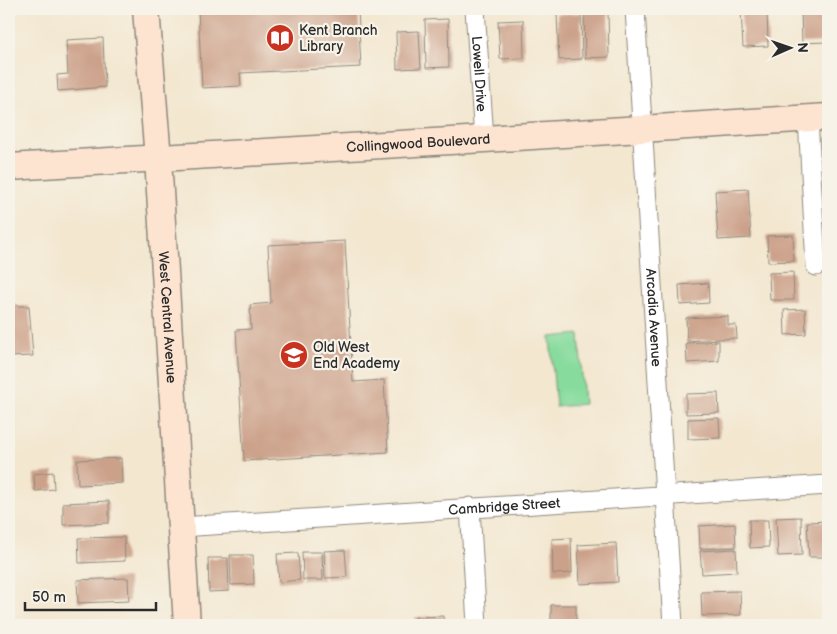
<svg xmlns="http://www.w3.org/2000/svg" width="837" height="634" viewBox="0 0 837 634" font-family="'Balsamiq Sans',sans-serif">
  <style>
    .green { fill: #87db9d; stroke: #598364 }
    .building { fill: #cca18a }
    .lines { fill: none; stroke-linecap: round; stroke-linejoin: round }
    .minor-casing { stroke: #8f897e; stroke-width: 21 }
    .secondary-casing { stroke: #8f897e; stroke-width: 29 }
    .minor { stroke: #fff; stroke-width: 19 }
    .secondary { stroke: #fde4d1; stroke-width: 26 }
    .labels { text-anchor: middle; stroke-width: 4.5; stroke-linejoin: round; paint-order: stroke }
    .poi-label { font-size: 14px; fill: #2b2b2b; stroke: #f7f3e8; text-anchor: start }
    .street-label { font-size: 14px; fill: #2b2b2b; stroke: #f7f3e8 }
  </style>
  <rect width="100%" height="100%" fill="#f7f3e8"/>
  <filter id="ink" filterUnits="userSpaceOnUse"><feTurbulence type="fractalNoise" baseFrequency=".02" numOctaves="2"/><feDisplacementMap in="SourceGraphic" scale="10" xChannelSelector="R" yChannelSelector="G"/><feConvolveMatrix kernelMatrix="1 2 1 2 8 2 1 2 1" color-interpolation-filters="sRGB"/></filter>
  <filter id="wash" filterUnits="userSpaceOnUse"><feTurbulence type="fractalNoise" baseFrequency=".0096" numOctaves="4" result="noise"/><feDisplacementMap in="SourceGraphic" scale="20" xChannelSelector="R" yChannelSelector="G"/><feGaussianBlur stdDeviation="1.12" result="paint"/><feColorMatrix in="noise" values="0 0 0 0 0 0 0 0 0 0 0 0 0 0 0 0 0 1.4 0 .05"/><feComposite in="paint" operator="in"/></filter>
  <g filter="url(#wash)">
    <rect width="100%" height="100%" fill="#f3e7d0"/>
    <path class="green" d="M579,334L584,404L556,407L550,337Z"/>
    <g id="blocks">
      <path class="building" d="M198,9H358L361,67L240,73L241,86L202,88Z
        M741,9H767L768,46L743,47Z
        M801,9H826L827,42L802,43Z
        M608,12L609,57L585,58L584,13Z
        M581,13L582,59L559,60L557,14Z
        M448,19L449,67L426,68L425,20Z
        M523,20L524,58L500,59L498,21Z
        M419,31L421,68L397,69L396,32Z
        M103,38L105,87L58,91L57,75L68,74L66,40Z
        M748,189L751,238L718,240L715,191Z
        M793,235L794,261L768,262L767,236Z
        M345,241L353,382L384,380L388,452L244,461L236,330L251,329L250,305L271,303L268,245Z
        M793,272L794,300H770L769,273Z
        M708,283L709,303L680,305L679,285Z
        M10,303L15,304L17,306H29L33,356L9,357Z
        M805,309L806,334L785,335L784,310Z
        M728,316V325H736L737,338L687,341L686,318Z
        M719,341V361L687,363L686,343Z
        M718,393L719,413L686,414V394Z
        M719,418L720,438L688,439V419Z
        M824,422H828V449H825Z
        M121,458L122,483L78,485L77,460Z
        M53,472L54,489L35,491L34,474Z
        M109,501V523L63,525V503Z
        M801,517L802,555L778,556L776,518Z
        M749,520H768L769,547L750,548Z
        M828,521V557H809L807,522Z
        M735,524L736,547L700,549L699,526Z
        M124,537L125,561L79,563L78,538Z
        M571,538L572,573L553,574L552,539Z
        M616,543L618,582L580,584L578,545Z
        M736,549L737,572L702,574L700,551Z
        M345,550L347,577L325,578L324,551Z
        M302,552H322L323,580H303Z
        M298,553L300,580L279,582L277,554Z
        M230,555H253L254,584L231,585Z
        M208,558H228L229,591L209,592Z
        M128,578L129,601L78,603L77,580Z
        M740,591L741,615L702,616L701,592Z
        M551,605H576V621H551Z
        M443,616L444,625H415V617Z
        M126,622V625H88V624Z"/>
    </g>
  </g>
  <g filter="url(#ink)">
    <use href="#blocks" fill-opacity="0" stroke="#8f897e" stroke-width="1"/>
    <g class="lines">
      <defs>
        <g id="minor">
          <path id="s1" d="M475,9L484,139"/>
          <path id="s2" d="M635,9L673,625"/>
          <path d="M808,118L816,266"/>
          <path d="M470,507L477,625"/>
          <path id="s3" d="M181,527L828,485"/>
        </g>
        <g id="secondary">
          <path id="s4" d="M146,9L158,159L187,625"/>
          <path id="s5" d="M9,167L484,139L828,117"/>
        </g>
      </defs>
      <use href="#minor" class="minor-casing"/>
      <use href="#secondary" class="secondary-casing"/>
      <use href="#minor" class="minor"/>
      <use href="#secondary" class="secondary"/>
    </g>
  </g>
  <defs>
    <symbol id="library-disc" viewBox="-11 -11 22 22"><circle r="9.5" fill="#c8321e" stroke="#f7f3e8"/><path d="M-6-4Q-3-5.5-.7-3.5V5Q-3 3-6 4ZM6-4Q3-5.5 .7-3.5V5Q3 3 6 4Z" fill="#fff"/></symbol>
    <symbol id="school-disc" viewBox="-11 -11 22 22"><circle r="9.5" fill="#c8321e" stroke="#f7f3e8"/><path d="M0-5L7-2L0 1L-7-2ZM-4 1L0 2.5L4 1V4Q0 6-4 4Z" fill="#fff"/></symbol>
  </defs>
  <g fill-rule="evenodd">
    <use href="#library-disc" x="264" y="22" width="32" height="32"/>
    <use href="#school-disc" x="278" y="339" width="32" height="32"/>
  </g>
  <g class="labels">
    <g class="poi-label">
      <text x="299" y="35">Kent Branch<tspan x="299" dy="16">Library</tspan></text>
      <text x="313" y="352">Old West<tspan x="313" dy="16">End Academy</tspan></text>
    </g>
    <g class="street-label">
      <text dy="5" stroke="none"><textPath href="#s1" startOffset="65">Lowell Drive</textPath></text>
      <text dy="5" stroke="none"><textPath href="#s5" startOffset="410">Collingwood Boulevard</textPath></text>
      <text dy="5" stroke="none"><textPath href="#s4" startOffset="309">West Central Avenue</textPath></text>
      <text dy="5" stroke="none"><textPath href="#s2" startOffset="309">Arcadia Avenue</textPath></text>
      <text dy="5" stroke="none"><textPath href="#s3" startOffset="324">Cambridge Street</textPath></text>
    </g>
  </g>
  <rect width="837" height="634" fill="none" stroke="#f7f3e8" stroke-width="30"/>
  <g transform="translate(790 48) rotate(88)" stroke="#f7f3e8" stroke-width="4" paint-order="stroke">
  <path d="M0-4L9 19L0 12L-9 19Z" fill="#2b2b2b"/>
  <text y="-8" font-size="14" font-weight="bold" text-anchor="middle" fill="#2b2b2b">N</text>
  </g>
  <path d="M25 602v8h131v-8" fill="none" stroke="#2b2b2b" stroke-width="2.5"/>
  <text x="32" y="602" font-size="15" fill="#2b2b2b" stroke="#f7f3e8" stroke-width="4" paint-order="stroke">50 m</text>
</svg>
